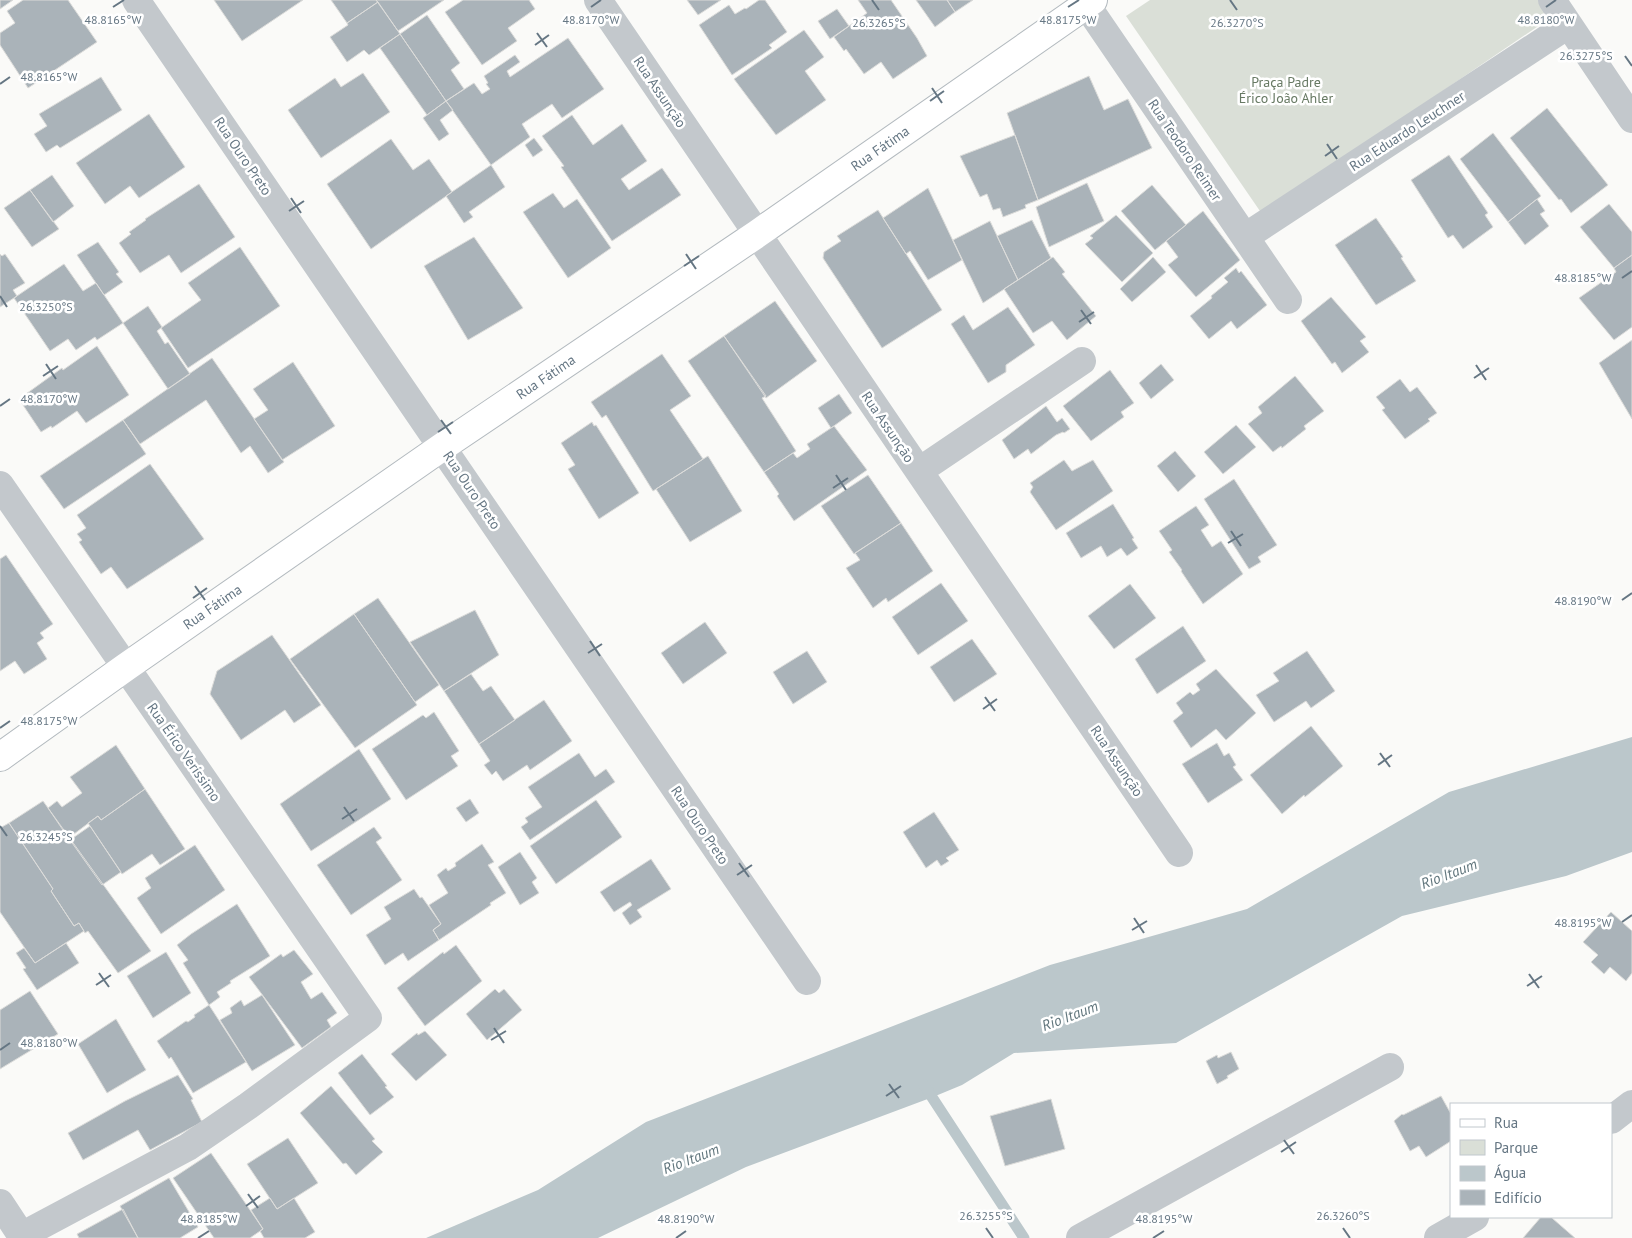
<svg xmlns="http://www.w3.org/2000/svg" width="1632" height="1238" viewBox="0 0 1632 1238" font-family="'PT Sans',sans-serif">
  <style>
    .green { fill: #dadfd7 }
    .water { fill: #bbc7cb }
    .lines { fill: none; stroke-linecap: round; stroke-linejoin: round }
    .stream { stroke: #bbc7cb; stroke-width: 11 }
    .building { fill: #aab3b9; stroke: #dcdcda }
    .secondary-casing { stroke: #b3babf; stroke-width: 30 }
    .street { stroke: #c3c8cc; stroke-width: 28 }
    .secondary { stroke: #fff; stroke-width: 28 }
    .ticks { fill: none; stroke: #657683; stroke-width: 2 }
    .labels { text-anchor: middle; stroke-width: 5; stroke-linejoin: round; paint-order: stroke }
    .park-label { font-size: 14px; fill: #687a64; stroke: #fff }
    .street-label { font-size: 14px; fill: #657683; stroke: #fff }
    .water-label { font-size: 15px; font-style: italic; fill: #60757c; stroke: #fff }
    .ticks-label { font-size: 12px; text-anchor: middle; fill: #657683; stroke: #fff; stroke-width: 5; stroke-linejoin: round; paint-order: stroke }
  </style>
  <rect width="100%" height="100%" fill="#fafaf8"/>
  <path class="green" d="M1150,0H1542L1553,16L1262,214L1126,16Z"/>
  <path class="water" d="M1632,737V852L1566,876L1402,916L1176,1043L1014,1053L962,1085L933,1097L746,1167L598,1238H426L538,1190L646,1122L1050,965L1247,909L1449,792Z"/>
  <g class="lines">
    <path class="stream" d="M924,1085L1024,1238"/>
  </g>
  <path class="building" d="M0,0H13L0,9Z
    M23,0H68L97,42L28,88L0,45V33L15,23L7,11Z
    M214,0H303L242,41Z
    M331,0H376L378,2L347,23Z
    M376,0H444L398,31Z
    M463,0H529L535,9L508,28L517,41L482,65L445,12Z
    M687,0H721L698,15Z
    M759,0H765L787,32L769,45L772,48L732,75L699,25L729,5L735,14L745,8L746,9Z
    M858,0H891L917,38L927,56L893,79L881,62L864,74L846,49L844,51L834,37L867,13Z
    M916,0H947L955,12L935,27Z
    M947,0H973L955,12Z
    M378,2L400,34L369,55L364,50L347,62L330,37L348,25L347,23Z
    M837,9L849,26L830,39L818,21Z
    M427,15L460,63L451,70L464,89L446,101L400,34Z
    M804,30L824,57L805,71L826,100L776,135L734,79Z
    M400,34L446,101L427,115L380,48Z
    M568,38L604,89L562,118L552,104L522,124L530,137L491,165L446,101L474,83L482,94L490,89L486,84L488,83L484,76L515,55L520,62L507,71L510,77Z
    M363,73L390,112L321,158L288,110L335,78L341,87Z
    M1089,76L1104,110L1128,99L1152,148L1038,200L1007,113Z
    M101,77L122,110L60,148L57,145L46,152L34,134L47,126L39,114Z
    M446,101L453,110L440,120L449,134L439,141L423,118Z
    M1547,108L1608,185L1571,213L1561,199L1559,200L1510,138Z
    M149,114L185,167L139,198L130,186L105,204L76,163Z
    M572,115L593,145L622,124L647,161L621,179L629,190L662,168L681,195L612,241L561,167L564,166L542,136Z
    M1493,133L1541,196L1508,222L1460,159Z
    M1015,135L1038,200L1025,205L1026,208L1003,217L1000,208L993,210L987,194L980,197L960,156Z
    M534,138L543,150L533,157L525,145Z
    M391,139L413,170L429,159L452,192L371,249L327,184Z
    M1449,155L1488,213L1485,215L1493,227L1463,249L1453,235L1448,238L1411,180Z
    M491,165L505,187L469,212L473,217L464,223L446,196Z
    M52,175L74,206L53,222L30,190Z
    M1087,183L1104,221L1049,247L1036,207Z
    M199,184L235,237L181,273L169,255L140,273L119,243L131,234L129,232L146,220L145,219Z
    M1152,185L1186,225L1155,250L1121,211Z
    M928,188L962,260L928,280L910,251L906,254L883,218Z
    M30,190L59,229L32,247L4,208Z
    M553,193L564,208L577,199L611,248L568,278L523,212Z
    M1537,199L1545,211L1540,214L1549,226L1525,245L1508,222Z
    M1609,204L1632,232V255L1614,268L1580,227Z
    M878,210L942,310L882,348L823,258L824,252L841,241L837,236Z
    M1203,211L1240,260L1196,297L1168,265L1178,257L1166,241Z
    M1116,215L1153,253L1122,282L1085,244L1093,238L1090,236Z
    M1376,218L1403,257L1401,258L1416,281L1376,305L1335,245Z
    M1032,220L1051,258L1018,280L997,236Z
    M990,221L1018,280L983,303L953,240Z
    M474,237L523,308L468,340L424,266Z
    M98,242L119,272L116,274L123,282L104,295L77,255Z
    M240,247L280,306L188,368L161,328L201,300L188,283Z
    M0,254L2,256L5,254L25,283L13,290L17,296L0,307Z
    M1632,255V327L1614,340L1579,298L1616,272L1614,268Z
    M1053,257L1065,272L1062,274L1096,316L1067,340L1052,321L1033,333L1004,289Z
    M1153,257L1166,272L1132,302L1120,289Z
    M64,264L83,291L96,283L123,323L97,340L95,337L76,350L68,339L50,351L14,298Z
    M1236,268L1239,273L1241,271L1267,305L1237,329L1231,321L1209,339L1190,316L1212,298L1211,296L1228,282L1224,278Z
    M1331,297L1366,337L1360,341L1369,352L1342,373L1335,362L1332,364L1301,321Z
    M775,301L817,361L766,398L724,336Z
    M148,306L162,327L157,331L165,344L168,342L190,374L168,389L123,323Z
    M1008,307L1035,345L1006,365V372L988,383L951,324L964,315L973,330Z
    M724,336L766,396L762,398L796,451L764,472L688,361Z
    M1632,340V419L1599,363Z
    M97,346L129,395L86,423L77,411L52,428L51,426L41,432L19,399L62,368L63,370Z
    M662,354L691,396L670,410L703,459L653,491L606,415L602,418L591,402Z
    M212,358L284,462L268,473L250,446L241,453L206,400L140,444L123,420Z
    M293,362L335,426L282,460L254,419L268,410L253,389Z
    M1161,364L1174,380L1151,399L1139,383Z
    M1110,370L1134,403L1121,412L1124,417L1091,441L1063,406Z
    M1295,376L1324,411L1304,426L1306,429L1282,448L1281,446L1273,452L1248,424L1262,413L1258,407Z
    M1400,379L1410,392L1417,387L1437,413L1428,419L1430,421L1405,439L1382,410L1385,408L1376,397Z
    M839,394L852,413L831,428L818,408Z
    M1046,406L1057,422L1062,418L1070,429L1064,433L1063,432L1056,435L1031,454L1028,449L1014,459L1002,440Z
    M123,420L146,454L64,509L40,476Z
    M592,422L594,426L596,425L639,493L599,519L568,469L575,465L561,443Z
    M1236,425L1256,447L1223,474L1204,452Z
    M834,426L867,470L794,521L777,496L779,494L764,472L793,453L797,458L810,449L807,444Z
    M1175,451L1196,476L1178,492L1157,466Z
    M708,456L742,511L690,542L656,489Z
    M1064,460L1072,471L1093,460L1113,491L1056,530L1030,492L1033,487L1030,483Z
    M150,464L204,539L127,589L111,567L101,574L79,542L82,540L77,534L86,528L77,515Z
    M868,475L901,523L854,554L821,506Z
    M1234,479L1277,545L1258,557L1261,562L1249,569L1204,499Z
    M1113,504L1134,538L1132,539L1138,548L1127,556L1121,548L1107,557L1101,546L1081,558L1066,533Z
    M1196,506L1209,525L1201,530L1212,547L1221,541L1243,574L1203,604L1181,571L1182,570L1169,552L1172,550L1159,531Z
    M901,523L933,571L888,602L886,598L873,608L846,568L860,560L855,553Z
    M6,555L53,624L40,633L44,638L37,643L47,659L24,674L15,661L0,671V559Z
    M941,583L968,621L918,655L892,617Z
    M1130,584L1156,618L1114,649L1088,616Z
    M378,598L439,685L415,702L354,614Z
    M475,610L499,655L444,691L410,642Z
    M354,614L417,705L355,748L290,659Z
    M705,622L727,653L683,684L661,653Z
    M1183,626L1206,661L1157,694L1135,659Z
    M272,635L321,705L294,723L285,710L241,740L210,694L217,671Z
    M972,639L997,674L954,702L930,667Z
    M807,651L827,682L793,704L773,672Z
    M1307,651L1335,691L1311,708L1306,701L1274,722L1256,695L1279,681L1273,673Z
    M1216,669L1256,713L1226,740L1216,729L1191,748L1173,721L1183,713L1176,703L1190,692L1193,695L1200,690L1196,684Z
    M471,674L483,691L491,686L515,720L479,744L444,691Z
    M544,700L572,741L530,770L527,765L503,781L496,771L492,775L484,765L490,761L479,744Z
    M434,712L459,751L451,756L458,766L406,800L372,749L423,715L426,718Z
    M1311,726L1343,766L1305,797L1304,795L1282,814L1250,775Z
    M1217,743L1224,756L1229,753L1236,765L1233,767L1243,780L1208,803L1182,764Z
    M116,745L145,789L101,820L98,816L70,837L69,835L67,836L48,808L57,801L62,807L82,793L70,777Z
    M359,749L391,799L311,851L280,804Z
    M579,753L595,777L606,769L615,782L530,840L521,827L528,822L525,818L542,807L528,787Z
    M145,789L185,849L160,865L152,854L122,874L88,823L98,816L101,820Z
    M470,799L479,813L466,822L456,808Z
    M596,800L622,837L556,884L530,846Z
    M43,801L151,951L118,973L88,931L85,933L79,923L74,926L51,891L53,889L9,823Z
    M934,812L959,850L946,858L949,861L941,866L937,860L926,868L903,832Z
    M9,823L53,889L51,891L74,926L79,923L84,931L35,963L0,912V828Z
    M90,826L121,872L102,885L70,840Z
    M374,827L382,838L376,842L402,880L351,915L317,865Z
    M482,844L494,862L488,865L506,893L490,903L491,905L439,940L433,930L441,924L429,905L448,893L437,875L446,868L448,871L456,866L455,863Z
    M195,845L225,890L161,934L137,898L151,888L145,878Z
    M520,852L537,878L532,882L539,893L520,905L498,867Z
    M651,859L671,889L637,910L642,917L630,925L622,913L632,905L630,902L614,912L600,892Z
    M414,889L420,898L422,897L441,924L433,930L439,940L408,961L403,953L385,965L366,935L391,919L384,907Z
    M237,904L270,956L230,981L231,983L217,992L220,997L209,1005L183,963L188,960L177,945L191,934Z
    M1611,912L1632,931V973L1626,981L1610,967L1604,974L1591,962L1598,955L1583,942Z
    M66,943L79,963L37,990L23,969L26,968L16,953L24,948L35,963Z
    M456,945L482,981L425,1026L397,988L443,952L444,954Z
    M294,950L313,974L301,982L311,999L322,992L337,1013L327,1020L331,1027L302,1048L249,977L281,954L283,957Z
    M166,952L191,993L153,1018L127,976Z
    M495,989L499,993L504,989L522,1010L487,1040L466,1014Z
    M30,991L58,1034L0,1069V1010Z
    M262,995L295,1045L252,1071L220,1020L232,1013L230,1008L241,1000L244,1006Z
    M209,1005L246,1062L193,1093L171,1057L169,1059L157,1041L186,1021L188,1022L195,1017L194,1015Z
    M116,1019L146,1070L107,1093L78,1044Z
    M425,1031L447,1055L416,1081L391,1054L417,1033L418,1035Z
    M1231,1052L1239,1069L1227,1076L1228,1078L1217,1084L1206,1061L1217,1055L1218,1058Z
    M362,1054L387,1086L385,1087L394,1097L370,1115L338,1073Z
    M178,1075L193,1099L191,1100L202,1122L150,1150L138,1130L83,1160L68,1133L125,1101Z
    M331,1086L375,1139L372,1141L383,1152L356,1175L346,1163L343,1164L300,1113Z
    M1441,1096L1451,1114V1141L1426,1157L1419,1146L1410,1151L1394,1121L1402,1114L1403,1115Z
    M1051,1099L1065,1149L1005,1166L990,1116Z
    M288,1138L318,1183L277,1209L247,1164Z
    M211,1153L263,1229L250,1238H214L173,1178Z
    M169,1178L198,1227L180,1238H138L120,1206Z
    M270,1198L277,1209L294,1198L315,1232L305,1238H264L260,1231L263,1229L251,1210Z
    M123,1209L138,1238H79L77,1234Z
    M1541,1217H1553L1552,1218L1575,1238H1523Z"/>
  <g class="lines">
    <defs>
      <g id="secondary">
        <path id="s1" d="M0,757L126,667L442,447L757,234L1093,0"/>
      </g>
    </defs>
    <use href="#secondary" class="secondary-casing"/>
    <path class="street" d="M136,0L807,981
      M598,0L1179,853
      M1083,0L1288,300
      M1552,0L1632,119
      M1245,237L1568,25
      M919,471L1082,361
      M0,485L368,1018L248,1106L188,1147L21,1236
      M1611,1120L1632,1104
      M0,1203L23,1238
      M1080,1238L1390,1067
      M1438,1238L1475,1217"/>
    <use href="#secondary" class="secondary"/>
  </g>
  <path class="ticks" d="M872,0L879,10M1230,0L1237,10M113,7L124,0M591,7L601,0M1068,7L1079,0M1546,7L1556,0M537,33L547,47M535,45L549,35M1625,56L1632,66M0,84L10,77M932,88L942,103M930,101L944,91M1327,144L1337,159M1325,156L1339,146M291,198L301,213M289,211L304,201M686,254L696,269M684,266L699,256M1622,278L1632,271M0,296L7,307M1081,310L1091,324M1079,322L1094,312M46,364L56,379M1476,365L1486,380M43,376L58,366M1474,378L1489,368M0,406L10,399M441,420L451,434M438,432L453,422M836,475L846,490M833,488L848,478M1231,531L1241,546M1228,543L1243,534M195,586L205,600M193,598L207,588M1622,600L1632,593M590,641L600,656M588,653L602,644M985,697L995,711M983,709L997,699M0,728L10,721M1380,753L1390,767M1378,765L1392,755M344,807L354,821M342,819L357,809M0,826L7,836M739,863L749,877M737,875L752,865M1134,918L1144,933M1622,922L1632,915M1132,930L1147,921M99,973L109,987M1529,974L1539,988M96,985L111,975M1527,986L1542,976M494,1028L504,1043M491,1040L506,1031M0,1050L10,1043M889,1084L899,1098M886,1096L901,1086M1284,1140L1294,1154M1281,1152L1296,1142M248,1194L258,1208M246,1206L260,1196M986,1228L993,1238M1343,1228L1350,1238M198,1238L209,1231M676,1238L686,1231M1153,1238L1164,1231"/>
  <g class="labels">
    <g class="park-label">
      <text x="1286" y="87">Praça Padre<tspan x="1286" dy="16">Érico João Ahler</tspan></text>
    </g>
    <g class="street-label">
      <text transform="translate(660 92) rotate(56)" y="5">Rua Assunção</text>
      <text transform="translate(1407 131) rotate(-33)" y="5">Rua Eduardo Leuchner</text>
      <text dy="5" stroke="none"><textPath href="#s1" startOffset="1070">Rua Fátima</textPath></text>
      <text transform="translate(1185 150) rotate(56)" y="5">Rua Teodoro Reimer</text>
      <text transform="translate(243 156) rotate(56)" y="5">Rua Ouro Preto</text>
      <text dy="5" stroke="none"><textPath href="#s1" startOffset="665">Rua Fátima</textPath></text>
      <text transform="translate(888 427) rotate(56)" y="5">Rua Assunção</text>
      <text transform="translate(472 490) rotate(56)" y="5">Rua Ouro Preto</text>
      <text dy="5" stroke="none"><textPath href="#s1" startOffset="260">Rua Fátima</textPath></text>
      <text transform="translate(184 752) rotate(55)" y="5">Rua Érico Veríssimo</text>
      <text transform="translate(1117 761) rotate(56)" y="5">Rua Assunção</text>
      <text transform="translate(700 825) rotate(56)" y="5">Rua Ouro Preto</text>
    </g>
    <g class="water-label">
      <text transform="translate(1449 874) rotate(-21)" y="5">Rio Itaum</text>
      <text transform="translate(1070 1016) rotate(-21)" y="5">Rio Itaum</text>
      <text transform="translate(691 1159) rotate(-21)" y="5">Rio Itaum</text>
    </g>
  </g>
  <g class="ticks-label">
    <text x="113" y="24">48.8165°W</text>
    <text x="591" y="24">48.8170°W</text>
    <text x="1068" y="24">48.8175°W</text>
    <text x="1546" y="24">48.8180°W</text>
    <text x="879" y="27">26.3265°S</text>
    <text x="1237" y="27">26.3270°S</text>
    <text x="1586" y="60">26.3275°S</text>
    <text x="49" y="81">48.8165°W</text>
    <text x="1583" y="282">48.8185°W</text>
    <text x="46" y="311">26.3250°S</text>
    <text x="49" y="403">48.8170°W</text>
    <text x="1583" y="605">48.8190°W</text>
    <text x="49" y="725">48.8175°W</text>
    <text x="46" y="841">26.3245°S</text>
    <text x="1583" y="927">48.8195°W</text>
    <text x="49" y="1047">48.8180°W</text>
    <text x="986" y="1220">26.3255°S</text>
    <text x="1343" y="1220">26.3260°S</text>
    <text x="209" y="1223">48.8185°W</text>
    <text x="686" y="1223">48.8190°W</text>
    <text x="1164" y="1223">48.8195°W</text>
  </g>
  <rect x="1450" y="1103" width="162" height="115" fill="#ffffff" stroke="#c1c8cd"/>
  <rect x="1460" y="1119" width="25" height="8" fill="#ffffff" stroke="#c1c8cd"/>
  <text x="1494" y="1128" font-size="15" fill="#657683">Rua</text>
  <rect x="1460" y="1140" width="25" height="15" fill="#dadfd7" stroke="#c1c8cd"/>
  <text x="1494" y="1153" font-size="15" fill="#657683">Parque</text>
  <rect x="1460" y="1166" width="25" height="15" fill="#bbc7cb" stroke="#c1c8cd"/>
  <text x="1494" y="1178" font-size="15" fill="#657683">Água</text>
  <rect x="1460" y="1190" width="25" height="15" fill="#aab3b9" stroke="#c1c8cd"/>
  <text x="1494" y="1203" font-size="15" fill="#657683">Edifício</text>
</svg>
